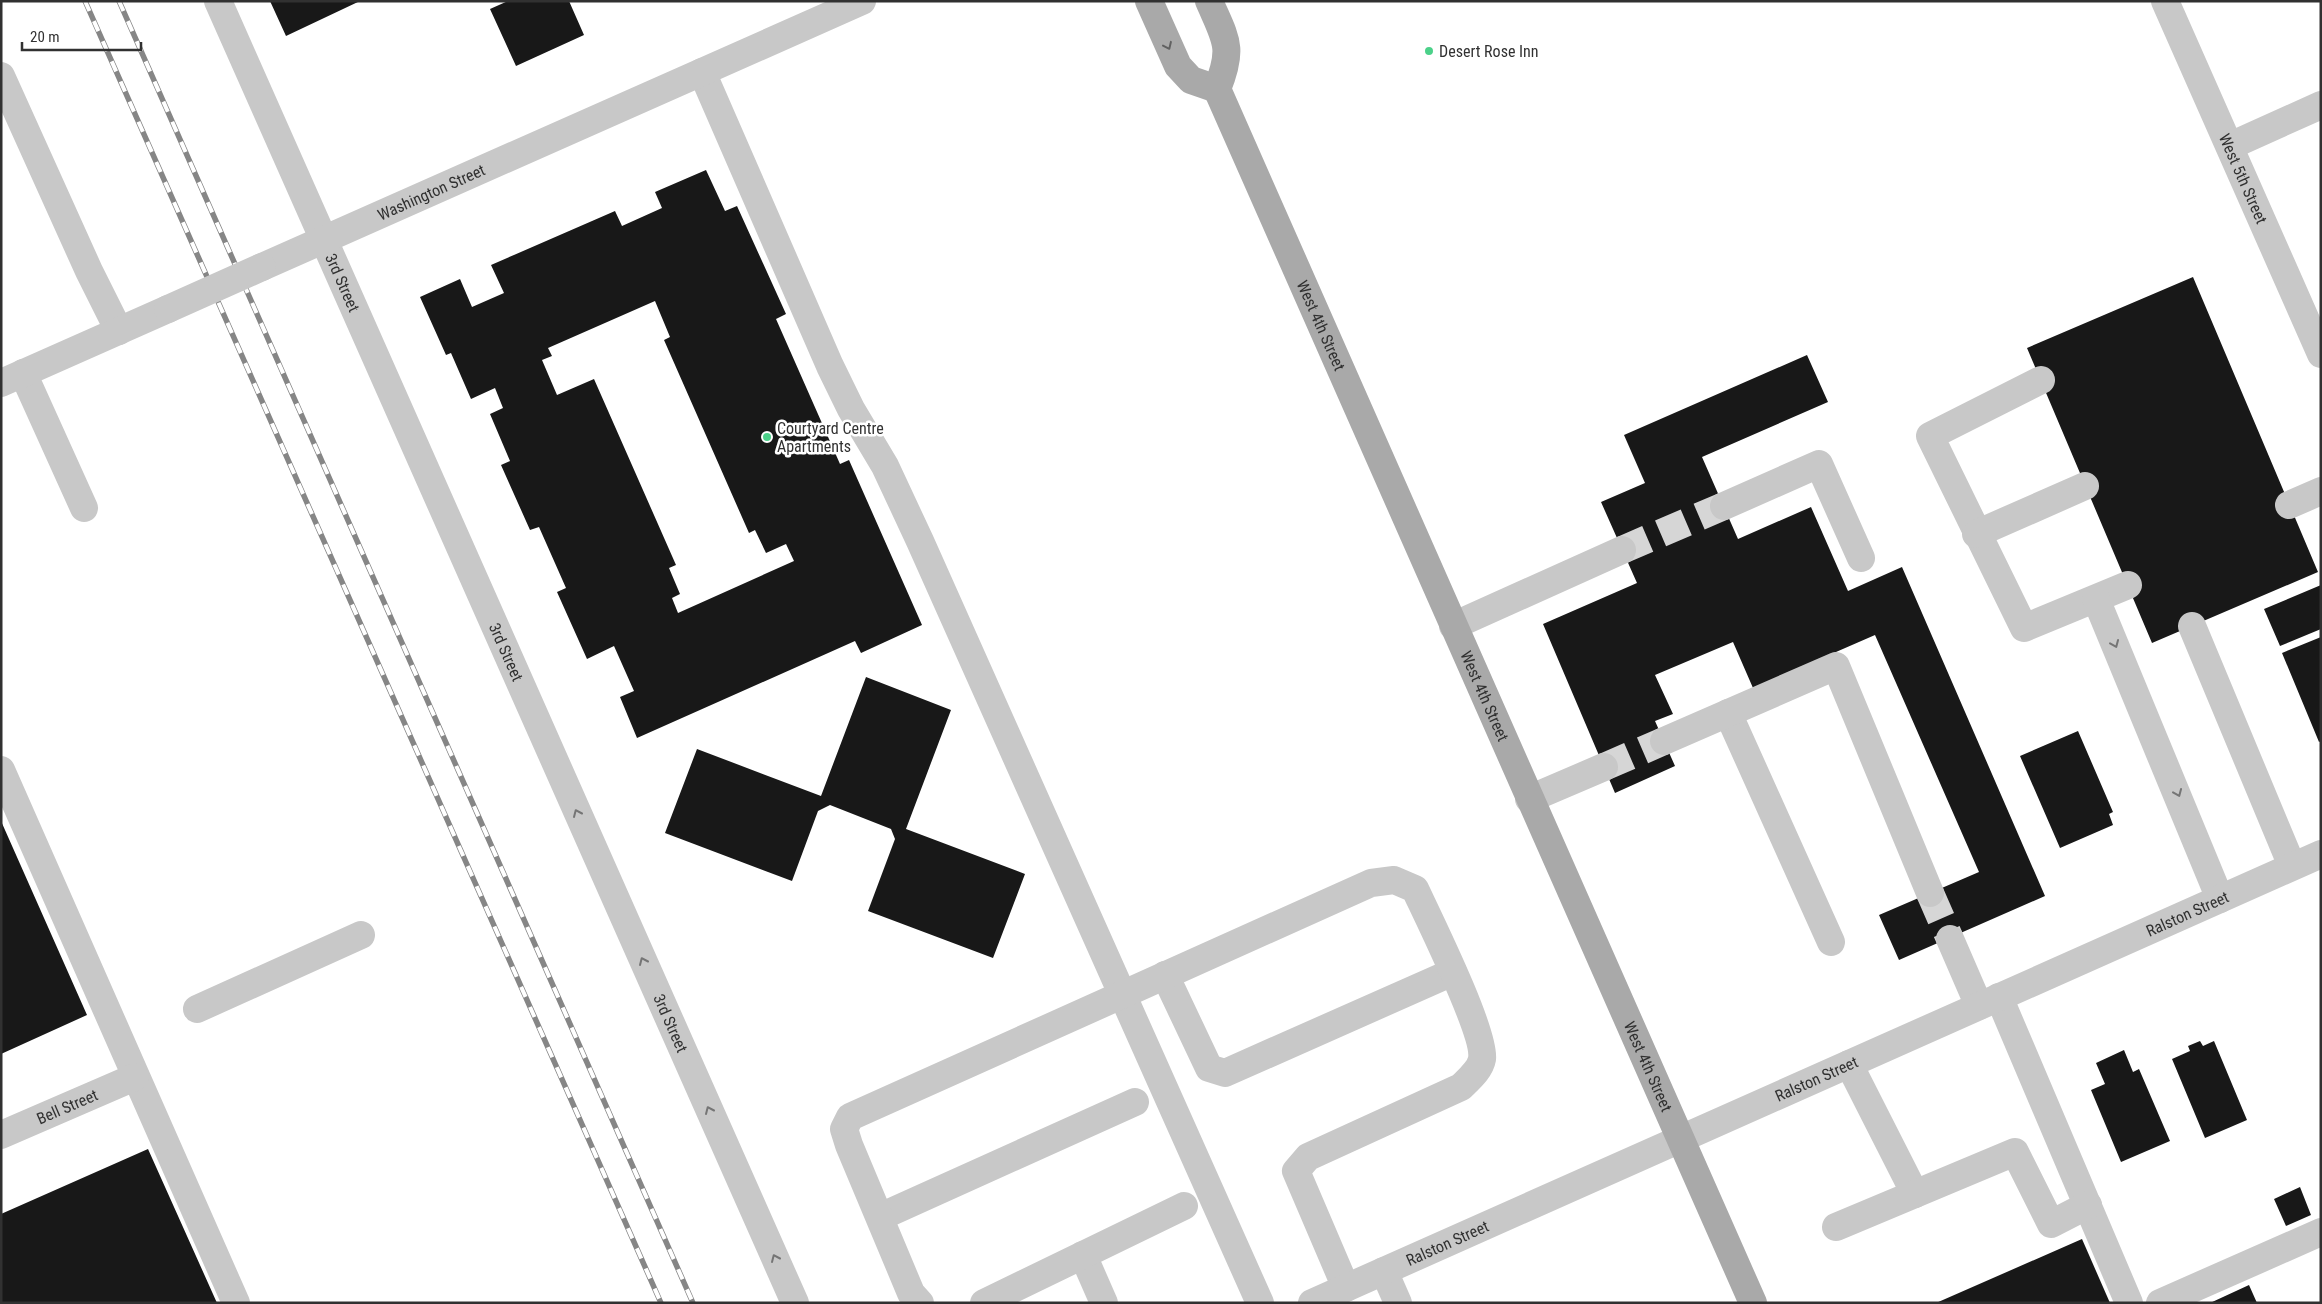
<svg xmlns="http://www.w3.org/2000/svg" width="2322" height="1304" viewBox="0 0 2322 1304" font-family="'Roboto Condensed',sans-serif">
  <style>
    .building { fill: #181818; fill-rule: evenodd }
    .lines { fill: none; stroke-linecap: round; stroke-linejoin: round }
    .minor-tunnel { stroke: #d6d6d6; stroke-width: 28; stroke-dasharray: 28 14; stroke-linecap: butt }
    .minor { stroke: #c8c8c8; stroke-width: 28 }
    .major { stroke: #a9a9a9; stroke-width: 28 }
    .rail-casing { stroke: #868686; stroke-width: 5.5 }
    .rail { stroke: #fff; stroke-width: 4; stroke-dasharray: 11; stroke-linecap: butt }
    .minor-bridge { stroke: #c8c8c8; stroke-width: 28 }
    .oneway { stroke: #616161 }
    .oneway2 { stroke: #757575 }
    .poi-dot { fill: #4bd189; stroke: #fff; stroke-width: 2 }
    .labels { text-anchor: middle; stroke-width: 5; stroke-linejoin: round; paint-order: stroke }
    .poi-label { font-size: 16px; fill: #313131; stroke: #fff; text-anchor: start }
    .street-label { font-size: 16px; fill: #313131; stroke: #fff }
  </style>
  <rect width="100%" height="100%" fill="#fff"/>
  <path class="building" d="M270,1H360L286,36Z
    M508,1H569L584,35L516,66L490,9Z
    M706,170L725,211L737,206L786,314L776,319L840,464L849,460L922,625L861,653L855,641L637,738L620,697L634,691L614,646L587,659L557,592L566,588L539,527L530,530L501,465L510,461L490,414L503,408L495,388L471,399L451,353L446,355L420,297L460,279L472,307L504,293L491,265L615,211L622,226L662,208L655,192ZM655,301L670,337L664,340L749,533L755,530L766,553L786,544L794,561L678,613L672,598L680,594L669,568L676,565L594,379L557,395L542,360L552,356L548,348Z
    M2193,277L2318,572L2152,643L2027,348Z
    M1807,355L1828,402L1702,457L1738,539L1811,507L1848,591L1902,567L2045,896L1899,960L1879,915L1979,872L1875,635L1753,688L1733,642L1655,675L1673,714L1655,721L1675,766L1615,793L1543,624L1637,583L1601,502L1645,483L1624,435Z
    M2321,585V629L2280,646L2264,609Z
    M2321,637V741L2319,742L2282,653Z
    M866,677L951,710L906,829L1025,874L993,958L868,911L895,839L891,829L830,805L818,811L792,881L665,833L697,749L821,796Z
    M2078,731L2113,812L2109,814L2113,825L2060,848L2020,756Z
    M1,821L87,1015L1,1054Z
    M2200,1041L2203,1046L2214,1041L2247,1120L2205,1138L2172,1059L2190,1051L2188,1046Z
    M2124,1050L2133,1072L2139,1069L2170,1141L2121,1162L2091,1090L2105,1084L2096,1063Z
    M148,1149L217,1303H1V1214Z
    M2300,1187L2311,1215L2286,1226L2274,1199Z
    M2082,1239L2110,1303H1936Z
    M2249,1285L2257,1303H2210Z"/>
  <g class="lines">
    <path class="minor-tunnel" d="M1622,550L1724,506
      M1604,767L1664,741
      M1930,893L1950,939"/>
    <g class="minor">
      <path id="s1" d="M218,1L795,1303"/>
      <path id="s2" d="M2165,1L2321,354"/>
      <path d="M702,72L830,366L851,409L885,466L920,541L1260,1303"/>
      <path d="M1,76L89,271L119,331"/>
      <path d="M2230,146L2321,105"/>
      <path id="s3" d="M262,267L862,1"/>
      <path d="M23,373L84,508"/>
      <path d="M2041,380L1930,436L2024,628L2128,585"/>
      <path d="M1,383L168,309"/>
      <path d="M2289,505L2321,491"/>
      <path d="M1724,506L1819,464L1861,558"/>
      <path d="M1976,534L2085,486"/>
      <path d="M2096,599L2220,899"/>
      <path d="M1453,626L1622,550"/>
      <path d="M2192,626L2292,866"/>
      <path d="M1728,713L1831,942"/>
      <path d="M1664,741L1836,666L1930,893"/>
      <path d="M1,770L236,1303"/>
      <path d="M1529,799L1604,767"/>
      <path d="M1950,939L1979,1006"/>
      <path d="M1165,975L1209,1068L1225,1073L1453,972"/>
      <path d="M1999,997L2129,1303"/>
      <path d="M197,1009L361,935"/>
      <path d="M1849,1064L1915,1194"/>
      <path id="s4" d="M1,1135L135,1077"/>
      <path d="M880,1217L1135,1102"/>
      <path d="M1836,1227L2015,1152L2051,1224L2088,1205"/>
      <path d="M1083,1255L1104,1303"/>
      <path d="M1384,1271L1398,1303"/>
      <path d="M920,1303L911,1293L849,1145L844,1129L850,1117L1371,883L1394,880L1415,889C1429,919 1486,1034 1482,1059C1480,1070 1469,1079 1461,1087L1308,1157L1296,1171L1346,1288"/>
      <path d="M984,1303L1184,1206"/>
      <path id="s5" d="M1312,1303L2321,854"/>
      <path d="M2160,1303L2321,1232"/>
    </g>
    <g class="major">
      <path d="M1149,1L1178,66L1191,80L1217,89"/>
      <path id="s6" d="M1209,1C1226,40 1234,47 1217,89L1753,1303"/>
    </g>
    <defs>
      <path id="rail" d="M85,1L661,1303
        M119,1L693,1303"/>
    </defs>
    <use href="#rail" class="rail-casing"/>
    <use href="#rail" class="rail"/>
    <path class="minor-bridge" d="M168,309L262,267"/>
  </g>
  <defs><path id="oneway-chevron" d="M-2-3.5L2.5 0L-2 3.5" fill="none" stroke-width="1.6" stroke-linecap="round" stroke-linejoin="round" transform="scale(1.25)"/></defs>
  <use class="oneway" href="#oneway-chevron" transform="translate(1168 46) rotate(65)"/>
  <g class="oneway2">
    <use href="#oneway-chevron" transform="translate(2115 644) rotate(67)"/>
    <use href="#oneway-chevron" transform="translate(2178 793) rotate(67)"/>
    <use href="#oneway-chevron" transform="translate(577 813) rotate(-114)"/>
    <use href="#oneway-chevron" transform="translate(643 961) rotate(-114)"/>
    <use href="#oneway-chevron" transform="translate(709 1110) rotate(-114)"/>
    <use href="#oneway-chevron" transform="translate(775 1258) rotate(-114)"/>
  </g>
  <g class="poi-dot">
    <circle cx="1429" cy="51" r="5"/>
    <circle cx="767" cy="437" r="5"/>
  </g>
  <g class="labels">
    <g class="poi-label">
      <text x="1439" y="57">Desert Rose Inn</text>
      <text x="777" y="434">Courtyard Centre<tspan x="777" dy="18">Apartments</tspan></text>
    </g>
    <g class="street-label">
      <text dy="6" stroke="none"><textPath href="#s2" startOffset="194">West 5th Street</textPath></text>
      <text dy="6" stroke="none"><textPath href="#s3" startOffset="185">Washington Street</textPath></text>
      <text dy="6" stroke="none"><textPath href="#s1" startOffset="308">3rd Street</textPath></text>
      <text dy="6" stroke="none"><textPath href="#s6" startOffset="351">West 4th Street</textPath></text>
      <text dy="6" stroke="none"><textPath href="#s1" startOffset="712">3rd Street</textPath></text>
      <text dy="6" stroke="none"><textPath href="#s6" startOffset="756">West 4th Street</textPath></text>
      <text dy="6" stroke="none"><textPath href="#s5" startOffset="958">Ralston Street</textPath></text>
      <text dy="6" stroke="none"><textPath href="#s1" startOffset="1118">3rd Street</textPath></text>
      <text dy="6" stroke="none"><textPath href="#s6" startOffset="1161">West 4th Street</textPath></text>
      <text dy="6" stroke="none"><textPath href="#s5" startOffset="552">Ralston Street</textPath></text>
      <text dy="6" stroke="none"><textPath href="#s4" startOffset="72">Bell Street</textPath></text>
      <text dy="6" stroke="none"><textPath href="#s5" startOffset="148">Ralston Street</textPath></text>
    </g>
  </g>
  <rect width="2322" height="1304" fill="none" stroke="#313131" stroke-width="5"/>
  <path d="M22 42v8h119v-8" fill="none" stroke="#313131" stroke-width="2.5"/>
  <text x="30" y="42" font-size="15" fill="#313131" stroke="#ffffff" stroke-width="4" paint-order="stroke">20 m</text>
</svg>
